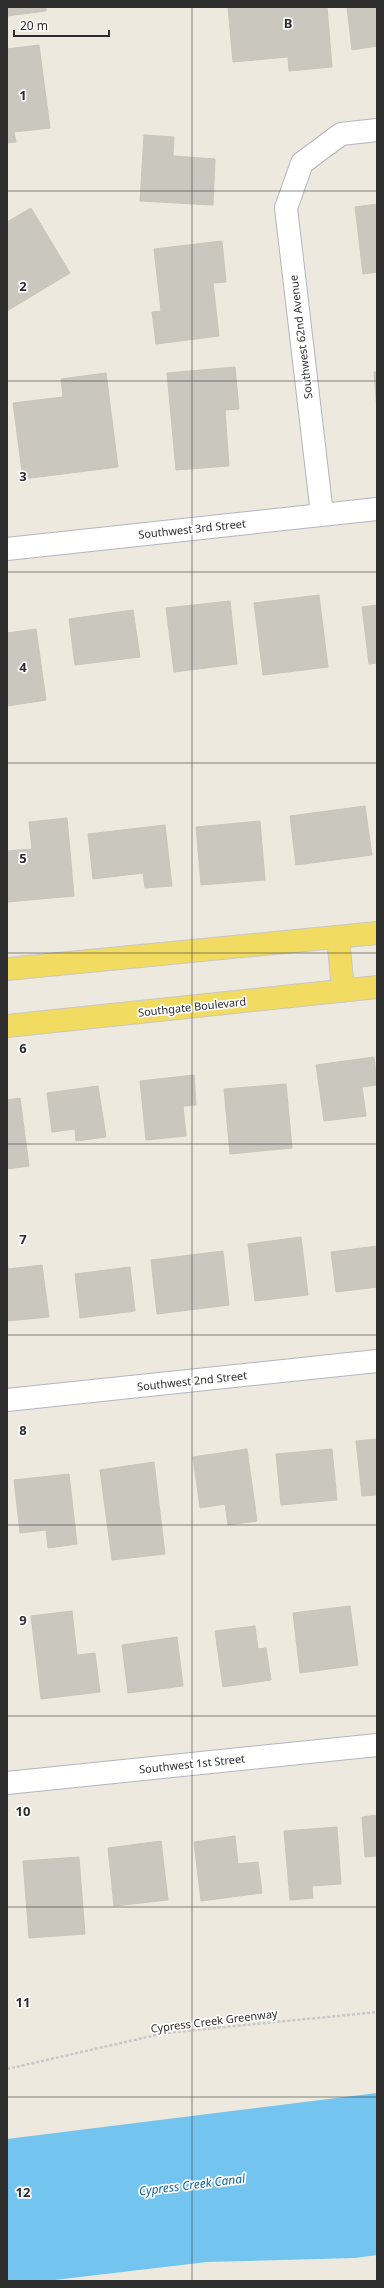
<svg xmlns="http://www.w3.org/2000/svg" width="384" height="2288" viewBox="0 0 384 2288" font-family="'Noto Sans',sans-serif">
  <style>
    .water { fill: #73c5ef }
    .building { fill: #cac7be; stroke: #cac5b9 }
    .lines { fill: none; stroke-linecap: round; stroke-linejoin: round }
    .minor-casing { stroke: #b3b4c0; stroke-width: 24 }
    .major-casing { stroke: #c8c8c8; stroke-width: 24 }
    .path { stroke: #c8c8c8; stroke-width: 2.5; stroke-dasharray: 3 2; stroke-linecap: butt }
    .minor { stroke: #fff; stroke-width: 22 }
    .major { stroke: #f1db61; stroke-width: 22 }
    .grid { fill: none; stroke: #2d2d2d; stroke-width: 1; stroke-opacity: 0.55 }
    .labels { text-anchor: middle; stroke-width: 3.5; stroke-linejoin: round; paint-order: stroke }
    .street-label { font-size: 11px; fill: #2d2d2d; stroke: #fff }
    .water-label { font-size: 12px; font-style: italic; fill: #0d62a0; stroke: #fff }
    .grid-label { font-size: 13px; text-anchor: middle; font-weight: bold; fill: #2d2d2d; stroke: #fff; stroke-width: 3.5; stroke-linejoin: round; paint-order: stroke }
  </style>
  <rect width="100%" height="100%" fill="#eee9df"/>
  <path class="water" d="M377,2093V2255L355,2258L207,2262L46,2281H7V2139Z"/>
  <path class="building" d="M7,7H46V11L7,16Z
    M228,7H327L332,67L289,71L288,57L233,62Z
    M347,7H377V46L352,50Z
    M39,45L50,128L14,132L16,142L7,143V49Z
    M144,135L174,137L173,156L215,159L213,205L140,201Z
    M377,204V272L363,274L355,207Z
    M31,208L70,273L7,311V222Z
    M222,241L226,282L213,283L219,336L156,344L152,312L161,311L154,249Z
    M235,367L239,409L225,410L229,466L176,470L167,373Z
    M374,372H377V411Z
    M106,373L118,467L23,479L13,403L63,397L61,379Z
    M319,595L328,667L263,675L254,603Z
    M230,601L237,664L174,672L166,608Z
    M377,605V663L369,664L362,607Z
    M133,610L140,657L75,665L69,619Z
    M36,629L46,700L7,706V633Z
    M365,806L372,855L296,865L290,816Z
    M67,818L74,896L7,902V851L32,849L29,822Z
    M260,821L265,880L201,885L196,827Z
    M165,825L172,886L145,888L143,873L93,879L88,834Z
    M374,1057L377,1085L362,1087L366,1116L324,1121L316,1065Z
    M194,1075L196,1105L183,1106L186,1136L146,1140L140,1081Z
    M286,1084L292,1148L230,1154L224,1089Z
    M98,1086L106,1137L76,1141L75,1129L52,1132L47,1093Z
    M20,1098L29,1166L7,1169V1100Z
    M301,1237L308,1295L255,1301L248,1244Z
    M377,1246V1287L336,1292L331,1252Z
    M223,1251L229,1305L157,1314L151,1260Z
    M7,1260L8,1269L42,1265L49,1317L7,1321Z
    M130,1267L135,1311L80,1318L75,1274Z
    M377,1439V1495L362,1496L356,1441Z
    M247,1449L257,1521L228,1525L225,1504L200,1508L193,1457Z
    M332,1449L337,1500L281,1505L276,1454Z
    M154,1462L165,1554L112,1560L100,1470Z
    M69,1474L77,1544L48,1548L46,1530L20,1533L14,1480Z
    M350,1606L358,1665L300,1673L293,1613Z
    M72,1611L77,1655L95,1653L100,1692L41,1699L31,1616Z
    M255,1626L258,1649L266,1648L271,1680L223,1687L215,1631Z
    M177,1637L183,1686L128,1693L122,1645Z
    M377,1815V1856L365,1857L362,1817Z
    M337,1827L341,1884L312,1886L313,1898L290,1900L284,1831Z
    M235,1836L238,1864L258,1862L262,1893L201,1901L194,1842Z
    M161,1841L168,1900L114,1906L108,1848Z
    M79,1857L85,1934L29,1938L23,1861Z"/>
  <g class="lines">
    <defs>
      <path id="minor" d="M322,514L286,208L302,163L341,134L377,130
        M7,549L377,509
        M7,1400L377,1361
        M7,1783L377,1745"/>
      <path id="major" d="M338,937L343,991
        M7,969L377,933
        M7,1026L377,987"/>
    </defs>
    <use href="#minor" class="minor-casing"/>
    <use href="#major" class="major-casing"/>
    <path class="path" d="M7,2069L165,2033L377,2012"/>
    <use href="#minor" class="minor"/>
    <use href="#major" class="major"/>
  </g>
  <path class="grid" d="M192,7V2281M7,191H377M7,381H377M7,572H377M7,763H377M7,953H377M7,1144H377M7,1335H377M7,1525H377M7,1716H377M7,1907H377M7,2097H377"/>
  <g class="labels">
    <g class="street-label">
      <text transform="translate(301 337) rotate(-97)" y="4">Southwest 62nd Avenue</text>
      <text transform="translate(192 529) rotate(-6)" y="4">Southwest 3rd Street</text>
      <text transform="translate(192 1007) rotate(-6)" y="4">Southgate Boulevard</text>
      <text transform="translate(192 1381) rotate(-6)" y="4">Southwest 2nd Street</text>
      <text transform="translate(192 1764) rotate(-6)" y="4">Southwest 1st Street</text>
      <text transform="translate(214 2021) rotate(-7)" y="4">Cypress Creek Greenway</text>
    </g>
    <g class="water-label">
      <text transform="translate(192 2185) rotate(-7)" y="4">Cypress Creek Canal</text>
    </g>
  </g>
  <g class="grid-label">
    <text x="288" y="28">B</text>
    <text x="23" y="100">1</text>
    <text x="23" y="291">2</text>
    <text x="23" y="481">3</text>
    <text x="23" y="672">4</text>
    <text x="23" y="863">5</text>
    <text x="23" y="1053">6</text>
    <text x="23" y="1244">7</text>
    <text x="23" y="1435">8</text>
    <text x="23" y="1625">9</text>
    <text x="23" y="1816">10</text>
    <text x="23" y="2007">11</text>
    <text x="23" y="2197">12</text>
  </g>
  <rect width="384" height="2288" fill="none" stroke="#2d2d2d" stroke-width="16"/>
  <path d="M14 30v6h95v-6" fill="none" stroke="#2d2d2d" stroke-width="2"/>
  <text x="20" y="30" font-size="12" fill="#2d2d2d" stroke="#ffffff" stroke-width="3" paint-order="stroke">20 m</text>
</svg>
